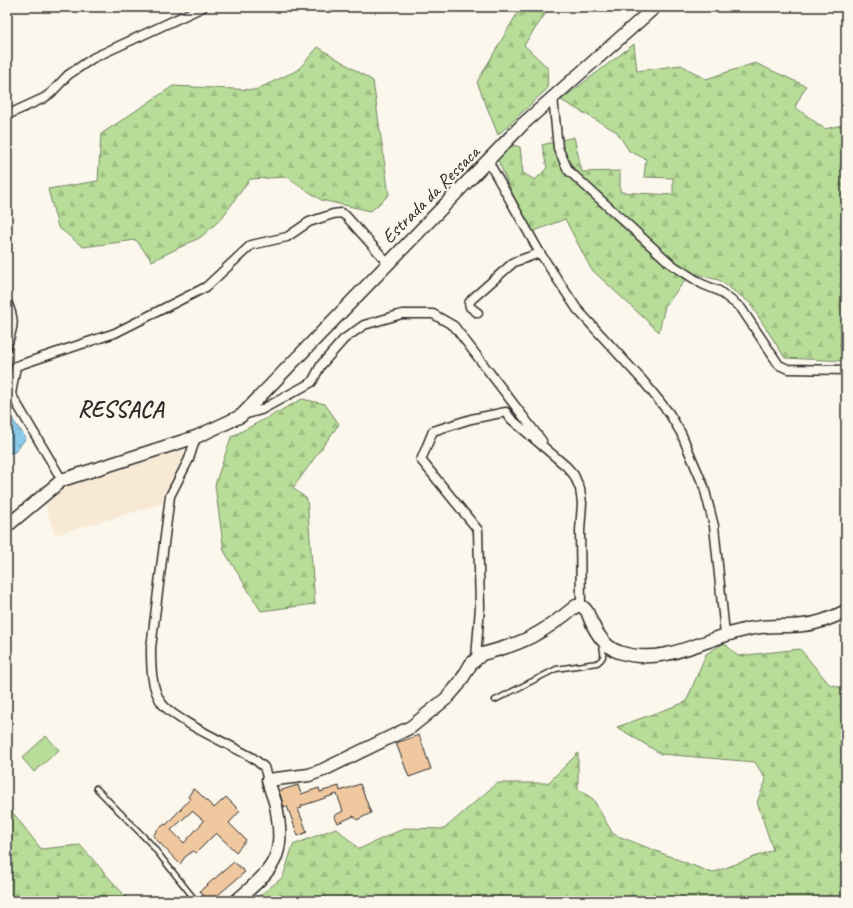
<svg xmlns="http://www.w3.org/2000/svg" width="853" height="908" viewBox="0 0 853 908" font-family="Caveat,sans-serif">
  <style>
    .built { fill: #f8e9d5 }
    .forest { fill: url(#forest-firs); stroke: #728462 }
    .garden { fill: #b8dd98; stroke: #728462 }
    .water { fill: url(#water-ripples); stroke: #658a9f }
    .building { fill: #f0c8a0; stroke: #2b2b2b; fill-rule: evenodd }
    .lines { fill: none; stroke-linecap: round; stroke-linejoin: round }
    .lane-casing { stroke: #2b2b2b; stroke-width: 7 }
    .street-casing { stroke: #2b2b2b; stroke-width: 11 }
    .secondary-casing { stroke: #2b2b2b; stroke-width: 15 }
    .lane { stroke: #fbf7ec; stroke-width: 4 }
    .street { stroke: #fbf7ec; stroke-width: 8 }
    .secondary { stroke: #fbf7ec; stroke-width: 12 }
    .labels { text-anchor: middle; stroke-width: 4; stroke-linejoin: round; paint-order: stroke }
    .street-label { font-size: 19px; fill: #2b2b2b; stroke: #fbf7ec }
    .district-label { font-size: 23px; font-weight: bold; letter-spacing: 1px; fill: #2b2b2b; stroke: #fbf7ec }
  </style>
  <defs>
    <pattern id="forest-firs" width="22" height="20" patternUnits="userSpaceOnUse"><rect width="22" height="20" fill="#b8dd98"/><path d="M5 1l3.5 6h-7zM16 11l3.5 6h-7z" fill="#9ebe83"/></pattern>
    <pattern id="water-ripples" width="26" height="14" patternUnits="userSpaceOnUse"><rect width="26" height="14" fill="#8ccaec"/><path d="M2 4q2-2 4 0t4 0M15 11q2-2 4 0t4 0" fill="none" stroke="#73a4bf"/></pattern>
  </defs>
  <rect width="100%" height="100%" fill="#fbf7ec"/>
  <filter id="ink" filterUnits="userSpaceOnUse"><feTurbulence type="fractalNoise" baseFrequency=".025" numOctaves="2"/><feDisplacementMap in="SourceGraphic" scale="8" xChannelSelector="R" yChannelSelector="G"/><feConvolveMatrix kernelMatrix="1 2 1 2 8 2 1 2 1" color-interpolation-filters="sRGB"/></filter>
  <g filter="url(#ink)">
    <path class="built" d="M181,450L187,453L161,504L55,535L43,499L62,486Z"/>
    <path class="forest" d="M521,7H550L524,45L548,68L547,89L498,135L477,82Z
      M634,44L637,71L681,65L706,79L755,63L806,86L795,107L825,129L846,124V361L785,358L749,302L719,280L691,273L665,306L659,332L591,269L565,219L532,232L511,191L497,158L510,144L520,147L523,173L535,180L547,168L542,145L574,137L582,172L620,171V192L673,195V178L644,177L646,159L629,151L617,132L561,100Z
      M318,47L373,81L389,195L371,211L321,200L287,177L250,179L221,219L201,237L152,261L136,240L83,247L58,227L48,189L98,181L101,134L173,86L255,90L298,70Z
      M302,399L325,404L339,424L293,488L307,499L315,604L261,611L224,551L215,485L231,437Z
      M724,643L738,656L800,649L829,684L846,689V901H253L283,877L293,845L336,828L359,849L405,828L444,829L497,783H548L578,753V789L593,799L613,834L712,873L773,850L757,802L766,780L755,762L661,754L617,727L686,702L706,654Z
      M7,805L41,849L80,845L126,897L122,901H7Z"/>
    <path class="garden" d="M46,736L59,750L34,772L22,758Z"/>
    <path class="water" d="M7,412L26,438L15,452L7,454Z"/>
    <path class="building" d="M419,735L431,769L409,777L396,743Z
      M360,784L371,813L357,820L354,816L338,823L334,816L343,811L337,794L301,806L302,808L298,809L307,832L298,836L287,806L284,807L279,791L298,785L301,794L319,788L320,792L339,786L340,791Z
      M193,789L198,792L214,808L226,797L240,811L229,823L246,840L236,852L216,833L196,853L193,851L185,857L180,864L153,836L158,829L165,824L166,825L190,799L188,797ZM192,811L204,821L184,843L171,830Z
      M234,862L245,872L211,901H199L204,896L200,891Z"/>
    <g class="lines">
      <defs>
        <path id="lane" d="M495,700L556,669L597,663C606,657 603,654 602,645
          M96,788L150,843L196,901"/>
        <path id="street" d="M553,97L558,148L568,170L671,264L702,284L719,291L741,308L779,365L788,369L846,370
          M7,115L44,98L51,93L68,75L93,58L203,7
          M488,161L540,253
          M7,302C16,321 13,327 7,346
          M478,313L470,307L469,303L472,299L514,262L540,253L577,309L644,382L669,413L681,433L704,487L714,526L725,634
          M7,392L11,394L62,480
          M11,394L16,366L115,333L206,287L251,245L287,237L309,222L333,214L341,213L346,216L388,263
          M243,415L261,410L312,382L321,365L344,339L364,325L402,314H433L454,326L542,441
          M196,437L189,459L170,496L151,648C151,666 151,687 161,702C171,719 233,746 253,758L264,767L268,780
          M476,658L480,607L478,530L421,460L433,431L471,419L506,412L511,419L566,466L574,475L580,489L582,503L580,531L581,606"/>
        <path id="secondary" d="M7,526L62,480L196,437L241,416L523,124L655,7
          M236,901C274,868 286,858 276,806C274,797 270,789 268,780L309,775L323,770L411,727L447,698L459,684L471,664L482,654C523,644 543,633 576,606C579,606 582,605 584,608C588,611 589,617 591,621C596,633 606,648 619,652C666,668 708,635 754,628C770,625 787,627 803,625C818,624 832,618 846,611"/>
      </defs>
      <use href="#lane" class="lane-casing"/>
      <use href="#street" class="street-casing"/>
      <use href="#secondary" class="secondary-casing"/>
      <use href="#lane" class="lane"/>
      <use href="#street" class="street"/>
      <use href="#secondary" class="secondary"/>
    </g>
  </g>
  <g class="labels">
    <g class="street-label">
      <text transform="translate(430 194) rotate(-45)" y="7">Estrada da Ressaca</text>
    </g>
    <g class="district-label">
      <text x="121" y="417">RESSACA</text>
    </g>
  </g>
  <rect width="853" height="908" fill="none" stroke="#fbf7ec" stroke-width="24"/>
  <rect x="12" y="12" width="829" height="884" fill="none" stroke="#2b2b2b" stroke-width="1.5" filter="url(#ink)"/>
</svg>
